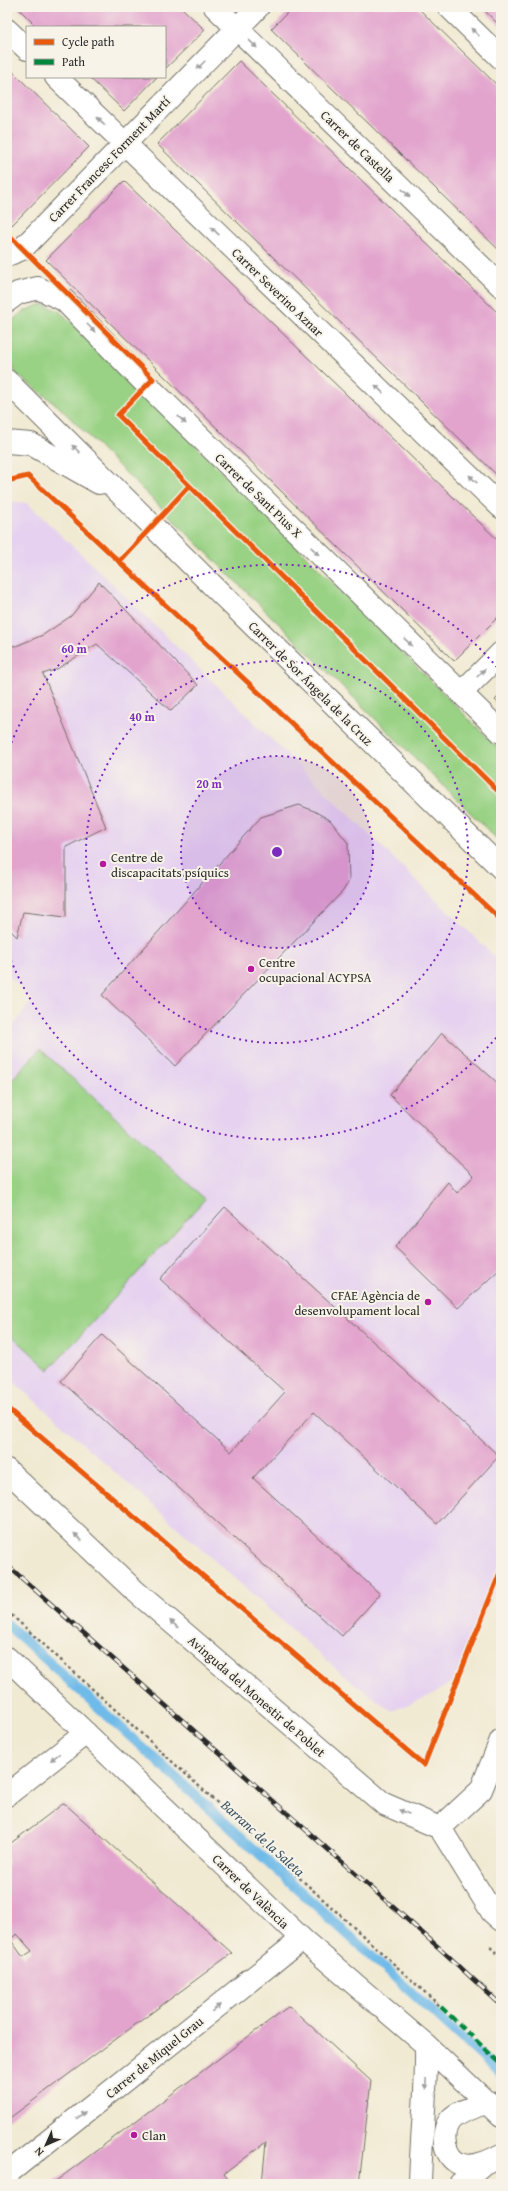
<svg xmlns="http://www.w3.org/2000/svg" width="508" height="2191" viewBox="0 0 508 2191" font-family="'Gentium Book Plus',serif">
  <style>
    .built { fill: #e6d2f0 }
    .green { fill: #99d284; stroke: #627e58 }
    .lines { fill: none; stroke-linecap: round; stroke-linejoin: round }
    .stream { stroke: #6ebae8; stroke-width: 10 }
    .building { fill: #e2a3cd; fill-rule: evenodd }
    .street-casing { stroke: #706e66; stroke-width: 24 }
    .path { stroke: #706e66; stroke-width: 2.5; stroke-dasharray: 3 3; stroke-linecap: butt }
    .street { stroke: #fff; stroke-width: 22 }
    .rail-casing { stroke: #2b2b2b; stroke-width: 4.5 }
    .rail { stroke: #f7f3e8; stroke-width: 3; stroke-dasharray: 9; stroke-linecap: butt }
    .quiet { stroke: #00873e; stroke-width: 4; stroke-dasharray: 8 4; stroke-linecap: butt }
    .cycleway-casing { stroke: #f7f3e8; stroke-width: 8 }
    .cycleway { stroke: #e8590c; stroke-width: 5 }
    .oneway { fill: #a0a0a0 }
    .ring { fill: none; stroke: #7b2cbf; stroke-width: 2; stroke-dasharray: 2 4 }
    .poi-dot { fill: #b5179e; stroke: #f7f3e8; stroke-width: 1.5 }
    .labels { text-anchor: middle; stroke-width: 4; stroke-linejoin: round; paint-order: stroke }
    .street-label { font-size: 13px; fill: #2b2b2b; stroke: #f7f3e8 }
    .poi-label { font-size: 13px; fill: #2b2b2b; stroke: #f7f3e8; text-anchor: start }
    .water-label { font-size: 14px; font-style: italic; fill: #3f5664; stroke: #f7f3e8 }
    .centre { fill: #7b2cbf; stroke: #f7f3e8; stroke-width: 2 }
    .ring-label { font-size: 12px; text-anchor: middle; font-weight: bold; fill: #7b2cbf; stroke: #f7f3e8; stroke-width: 4; stroke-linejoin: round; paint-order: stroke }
  </style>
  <rect width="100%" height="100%" fill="#f7f3e8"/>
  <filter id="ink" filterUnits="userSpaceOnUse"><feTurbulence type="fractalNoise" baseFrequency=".025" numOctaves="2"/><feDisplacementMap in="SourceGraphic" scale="8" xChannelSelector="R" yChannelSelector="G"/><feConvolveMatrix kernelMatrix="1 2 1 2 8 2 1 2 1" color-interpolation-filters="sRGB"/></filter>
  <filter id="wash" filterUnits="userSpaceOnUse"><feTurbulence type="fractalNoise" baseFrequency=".012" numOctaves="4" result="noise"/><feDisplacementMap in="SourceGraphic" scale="16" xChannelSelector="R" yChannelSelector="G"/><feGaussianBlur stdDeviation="0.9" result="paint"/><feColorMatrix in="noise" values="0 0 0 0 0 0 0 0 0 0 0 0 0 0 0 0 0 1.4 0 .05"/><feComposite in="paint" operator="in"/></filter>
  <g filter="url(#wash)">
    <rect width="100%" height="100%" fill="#f1ead3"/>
    <path class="built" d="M7,501L27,503L102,574L501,963V1571L459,1678L429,1696L392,1711L342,1674L7,1376V1034L32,1001L7,973Z"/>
    <path class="green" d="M42,304L59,311L79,329L501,751V843L57,405L16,374L7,353V331L9,324L22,312Z
      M40,1049L205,1199L49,1370L7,1331V1085Z"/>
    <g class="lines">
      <path class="stream" d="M7,1624L501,2074"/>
    </g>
    <g id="blocks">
      <path class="building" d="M17,7H181L205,30L165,69V27H37Z
        M293,7H417L501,89V252L271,29Z
        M481,7H501V27Z
        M239,61L501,316V479L157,144Z
        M7,66L89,147L12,225L7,221Z
        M89,77H157L124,111Z
        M124,181L501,543V614L454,661L46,260Z
        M99,582L198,685L171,711L97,644L57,669L43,674L106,827L66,847V917L23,912L17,937L7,927V645L16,646L43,635L71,616Z
        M501,694V706L495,700Z
        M299,805L314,811L330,820L348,843L349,881L343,891L175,1066L102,995L261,817Z
        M442,1033L501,1086V1268L458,1308L395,1247L448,1182L457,1193L474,1176L390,1095Z
        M225,1207L499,1456L437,1524L314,1412L253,1478L380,1594L342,1636L61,1381L102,1335L231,1452L285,1392L160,1279Z
        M64,1803L232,1953L7,2120V1846ZM17,1934L32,1951L23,1957L10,1939Z
        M289,2006L371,2081L359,2184H262L266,2142L224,2174L232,2184H52Z"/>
    </g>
  </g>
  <g filter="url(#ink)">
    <use href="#blocks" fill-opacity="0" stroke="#706e66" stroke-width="1"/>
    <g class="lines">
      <defs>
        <path id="street" d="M215,7L501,286
          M449,7L501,58
          M7,30L27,49
          M56,77L501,507
          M7,255L22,249L258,7
          M7,301L18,293L38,288L64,300L146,384L501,732
          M7,381L205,578L501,868
          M7,442L31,444L99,483
          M461,693L501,653
          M7,1470L134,1590L384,1804L440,1828L492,1912L501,1920
          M7,1658L302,1939L426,2045L501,2116
          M7,1795L86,1733
          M440,1828L481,1790L501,1740
          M488,2102C476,2107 460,2110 451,2119C439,2133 444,2160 463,2165C476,2168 490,2161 501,2155
          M7,2174L302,1939
          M420,2184C421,2137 427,2091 426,2045
          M460,2184L484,2163"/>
      </defs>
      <use href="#street" class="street-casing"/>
      <path class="path" d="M7,1611L441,2007
        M490,1947L501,1957"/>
      <use href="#street" class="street"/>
      <defs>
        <path id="rail" d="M7,1565L446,1954L501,2005"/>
      </defs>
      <use href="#rail" class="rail-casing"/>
      <use href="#rail" class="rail"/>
      <path class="quiet" d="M441,2007L501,2064"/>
      <defs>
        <path id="cycleway" d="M7,233L153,379L118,415L501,794
          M7,481L28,476L501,920
          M119,562L189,486
          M7,1408L424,1765L501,1570"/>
      </defs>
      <use href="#cycleway" class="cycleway-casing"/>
      <use href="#cycleway" class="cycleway"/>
    </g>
    <defs><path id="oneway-solid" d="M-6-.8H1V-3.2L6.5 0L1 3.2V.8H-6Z"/></defs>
    <g class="oneway">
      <use href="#oneway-solid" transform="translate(475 32) rotate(-136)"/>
      <use href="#oneway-solid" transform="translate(253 44) rotate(44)"/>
      <use href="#oneway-solid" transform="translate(201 65) rotate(135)"/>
      <use href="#oneway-solid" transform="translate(101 121) rotate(-136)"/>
      <use href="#oneway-solid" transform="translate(406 193) rotate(44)"/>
      <use href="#oneway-solid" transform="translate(215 231) rotate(-136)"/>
      <use href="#oneway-solid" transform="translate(91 328) rotate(46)"/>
      <use href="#oneway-solid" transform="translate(379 389) rotate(-136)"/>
      <use href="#oneway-solid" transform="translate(182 420) rotate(44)"/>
      <use href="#oneway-solid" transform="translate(76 449) rotate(-135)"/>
      <use href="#oneway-solid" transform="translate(473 479) rotate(-136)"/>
      <use href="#oneway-solid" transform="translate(315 551) rotate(44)"/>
      <use href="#oneway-solid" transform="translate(408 642) rotate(44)"/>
      <use href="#oneway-solid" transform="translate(481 673) rotate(-45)"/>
      <use href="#oneway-solid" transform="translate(78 1537) rotate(-137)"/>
      <use href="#oneway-solid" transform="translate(174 1624) rotate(-139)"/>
      <use href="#oneway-solid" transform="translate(55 1757) rotate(142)"/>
      <use href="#oneway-solid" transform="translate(404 1812) rotate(-157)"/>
      <use href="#oneway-solid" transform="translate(216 2008) rotate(-39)"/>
      <use href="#oneway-solid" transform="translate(426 2084) rotate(92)"/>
      <use href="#oneway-solid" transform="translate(81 2115) rotate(-39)"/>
    </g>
  </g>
  <circle cx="277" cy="852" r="96" fill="#7b2cbf" fill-opacity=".12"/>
  <g class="ring">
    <circle cx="277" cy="852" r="96"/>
    <circle cx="277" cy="852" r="191"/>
    <path d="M500 1033A287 287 0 0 1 7 950M7 754A287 287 0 0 1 500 671"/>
  </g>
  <g class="poi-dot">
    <circle cx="103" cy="864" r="4"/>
    <circle cx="251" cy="969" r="4"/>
    <circle cx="428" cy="1302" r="4"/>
    <circle cx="134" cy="2135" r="4"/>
  </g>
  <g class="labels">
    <g class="street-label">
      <text transform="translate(358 146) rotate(44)" y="5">Carrer de Castella</text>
      <text transform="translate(109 159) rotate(-46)" y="5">Carrer Francesc Forment Martí</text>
      <text transform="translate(278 292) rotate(44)" y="5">Carrer Severino Aznar</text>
      <text transform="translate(259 495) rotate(44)" y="5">Carrer de Sant Pius X</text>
      <text transform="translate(311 683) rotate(45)" y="5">Carrer de Sor Ángela de la Cruz</text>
      <text transform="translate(257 1696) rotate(41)" y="5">Avinguda del Monestir de Poblet</text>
      <text transform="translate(251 1891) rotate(44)" y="5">Carrer de València</text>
      <text transform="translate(154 2057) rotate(-39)" y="5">Carrer de Miquel Grau</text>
    </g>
    <g class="poi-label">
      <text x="111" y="862">Centre de<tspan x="111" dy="15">discapacitats psíquics</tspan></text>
      <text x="259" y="967">Centre<tspan x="259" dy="15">ocupacional ACYPSA</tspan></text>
      <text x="420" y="1300" text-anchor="end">CFAE Agència de<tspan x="420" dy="15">desenvolupament local</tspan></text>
      <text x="142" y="2140">Clan</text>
    </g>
    <g class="water-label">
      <text transform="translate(263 1838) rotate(42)" y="5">Barranc de la Saleta</text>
    </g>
  </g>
  <circle cx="277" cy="852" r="6" class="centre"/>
  <g class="ring-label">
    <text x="74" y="653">60 m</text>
    <text x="142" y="721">40 m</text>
    <text x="209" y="788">20 m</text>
  </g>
  <rect width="508" height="2191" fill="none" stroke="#f7f3e8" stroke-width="24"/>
  <rect x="26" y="26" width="140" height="52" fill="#f7f3e8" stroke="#a5a39c"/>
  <rect x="34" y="39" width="20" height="6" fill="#e8590c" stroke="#a5a39c"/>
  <text x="62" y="46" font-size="12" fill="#2b2b2b">Cycle path</text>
  <rect x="34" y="59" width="20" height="6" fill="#00873e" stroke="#a5a39c"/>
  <text x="62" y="66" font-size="12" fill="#2b2b2b">Path</text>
  <g transform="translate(46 2145) rotate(225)" stroke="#f7f3e8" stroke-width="3" paint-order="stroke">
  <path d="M0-3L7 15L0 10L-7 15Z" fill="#2b2b2b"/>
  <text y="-6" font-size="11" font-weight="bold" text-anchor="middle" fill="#2b2b2b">N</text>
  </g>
</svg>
